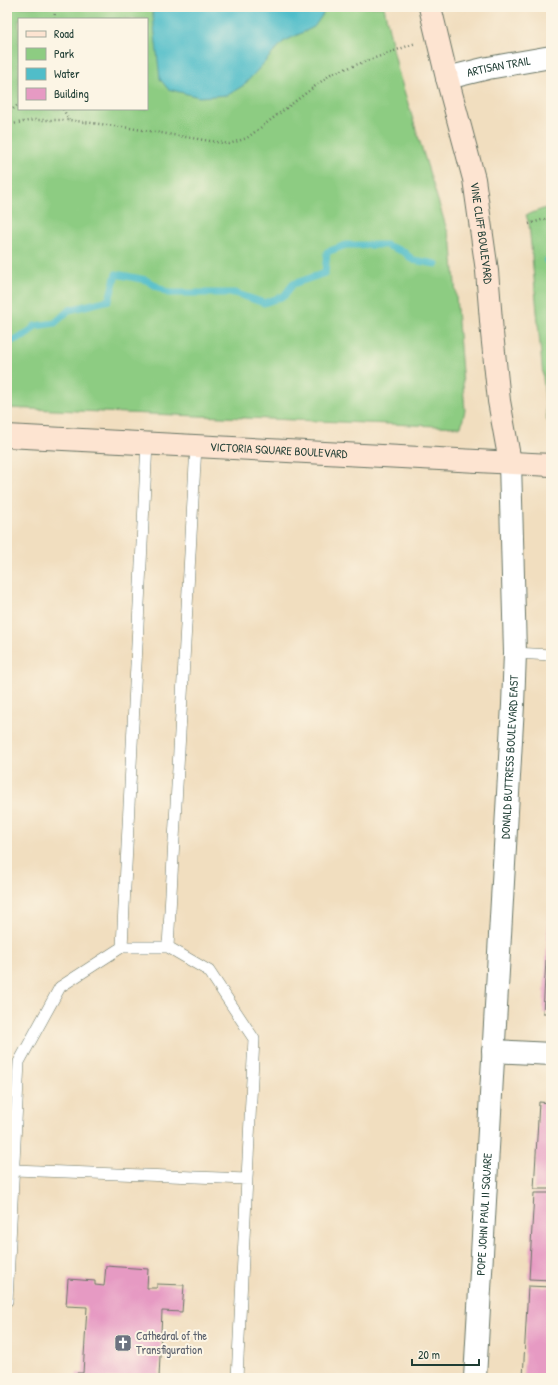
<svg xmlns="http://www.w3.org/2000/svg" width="558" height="1385" viewBox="0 0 558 1385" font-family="'Patrick Hand',sans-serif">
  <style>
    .green { fill: #8dcc82; stroke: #56845b; fill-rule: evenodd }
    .water { fill: #50bdc9; stroke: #387d7e }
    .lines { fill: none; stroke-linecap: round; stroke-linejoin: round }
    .stream { stroke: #50bdc9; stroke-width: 7 }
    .building { fill: #e69ac3 }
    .lane-casing { stroke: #687565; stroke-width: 12 }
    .street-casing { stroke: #687565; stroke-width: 24 }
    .secondary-casing { stroke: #687565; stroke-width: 24 }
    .path { stroke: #687565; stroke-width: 2.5; stroke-dasharray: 1 3; stroke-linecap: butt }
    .lane { stroke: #fff; stroke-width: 11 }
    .street { stroke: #fff; stroke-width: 22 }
    .secondary { stroke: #fde4d1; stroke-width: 22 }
    .labels { text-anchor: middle; stroke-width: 4; stroke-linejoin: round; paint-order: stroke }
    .street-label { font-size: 12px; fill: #1f3d34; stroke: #fcf5e5 }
    .worship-label { font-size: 12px; fill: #5b616d; stroke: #fcf5e5; text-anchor: start }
  </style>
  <rect width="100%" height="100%" fill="#fcf5e5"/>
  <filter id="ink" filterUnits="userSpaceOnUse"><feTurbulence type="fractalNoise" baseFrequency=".025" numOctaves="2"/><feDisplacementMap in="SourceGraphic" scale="8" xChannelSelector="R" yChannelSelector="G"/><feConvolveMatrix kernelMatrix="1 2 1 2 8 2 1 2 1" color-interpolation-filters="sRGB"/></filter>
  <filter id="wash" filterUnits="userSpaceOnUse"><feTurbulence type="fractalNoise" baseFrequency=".012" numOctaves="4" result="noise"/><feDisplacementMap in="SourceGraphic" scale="16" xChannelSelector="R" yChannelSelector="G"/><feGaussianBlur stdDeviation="0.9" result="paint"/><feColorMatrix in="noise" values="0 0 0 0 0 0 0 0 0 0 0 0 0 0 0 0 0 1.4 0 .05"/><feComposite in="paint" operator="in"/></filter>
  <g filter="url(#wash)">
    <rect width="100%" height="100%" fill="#f1debf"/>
    <path class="green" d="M7,7H384L398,71L452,246L465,410L461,427L7,408ZM19,19H147V109H19Z
      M551,206V423L547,421L529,224L526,215Z"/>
    <path class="water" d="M152,7H324L323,14L314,27L283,42L244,85L228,95L199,97L168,89L160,79Z"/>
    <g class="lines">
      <path class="stream" d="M547,261L551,258
        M7,343L27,334L35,326L55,323L69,310L109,300L116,274L146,280L168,293H235L264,303L284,296L293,284L325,273L327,252L346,245H386L404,252L413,260L436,264"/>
    </g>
    <g id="blocks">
      <path class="building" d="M549,907H551V1013H543Z
        M539,1102L551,1103V1189H534Z
        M534,1193H551V1280L529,1279Z
        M106,1266L148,1269L147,1288H157V1284L184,1285L182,1312L162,1311L159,1378H76L77,1373H83L87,1307L66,1306L68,1279L95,1281V1285L104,1286Z
        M528,1286L551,1287V1378H523Z"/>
    </g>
  </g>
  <g filter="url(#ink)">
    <use href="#blocks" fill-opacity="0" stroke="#687565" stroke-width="1"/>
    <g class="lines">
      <defs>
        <path id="lane" d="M515,653L551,655
          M122,947L147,443
          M168,947L196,446
          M14,1170L247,1179
          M7,1301L19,1062L60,987L122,947H168L209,971L254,1039L237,1378"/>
        <g id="street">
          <path id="s1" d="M447,78L488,68L551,57"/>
          <path d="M493,1051L551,1054"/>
          <path id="s2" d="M475,1378L513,705L515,653L510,462"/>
        </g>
        <g id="secondary">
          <path id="s3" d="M430,7L447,78L474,179L487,271L492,333L499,401L510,462"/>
          <path id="s4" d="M7,436L551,465"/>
        </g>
      </defs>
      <use href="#lane" class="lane-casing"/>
      <use href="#street" class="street-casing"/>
      <use href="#secondary" class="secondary-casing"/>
      <path class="path" d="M54,19L56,7
        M63,109L69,120
        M7,114L19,104
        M7,125L34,120H69L130,128L229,144L247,138L331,74L416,43
        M529,224L551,217"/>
      <use href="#lane" class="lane"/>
      <use href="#street" class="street"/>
      <use href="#secondary" class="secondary"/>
    </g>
  </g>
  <defs>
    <symbol id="church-square" viewBox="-11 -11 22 22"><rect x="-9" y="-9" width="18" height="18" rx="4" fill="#6b7280" stroke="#fcf5e5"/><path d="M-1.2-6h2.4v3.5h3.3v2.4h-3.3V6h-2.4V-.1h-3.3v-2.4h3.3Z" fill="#fff"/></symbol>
  </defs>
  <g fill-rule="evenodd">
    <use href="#church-square" x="113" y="1333" width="20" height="20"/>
  </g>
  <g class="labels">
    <g class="street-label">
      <text dy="4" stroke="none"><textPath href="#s1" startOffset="53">ARTISAN TRAIL</textPath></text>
      <text dy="4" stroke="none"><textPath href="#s3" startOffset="232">VINE CLIFF BOULEVARD</textPath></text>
      <text dy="4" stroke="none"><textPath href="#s4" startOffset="272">VICTORIA SQUARE BOULEVARD</textPath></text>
      <text dy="4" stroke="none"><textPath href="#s2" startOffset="622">DONALD BUTTRESS BOULEVARD EAST</textPath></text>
      <text dy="4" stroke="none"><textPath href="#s2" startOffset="164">POPE JOHN PAUL II SQUARE</textPath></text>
    </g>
    <g class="worship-label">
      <text x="136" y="1340">Cathedral of the<tspan x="136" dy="14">Transfiguration</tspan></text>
    </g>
  </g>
  <rect width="558" height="1385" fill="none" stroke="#fcf5e5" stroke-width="24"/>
  <rect x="18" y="18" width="130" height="92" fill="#fcf5e5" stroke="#a4ab9e"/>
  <rect x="26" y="31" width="20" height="6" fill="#fde4d1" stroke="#a4ab9e"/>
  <text x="54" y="38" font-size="12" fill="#1f3d34">Road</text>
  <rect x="26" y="48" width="20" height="12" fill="#8dcc82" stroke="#a4ab9e"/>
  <text x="54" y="58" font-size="12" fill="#1f3d34">Park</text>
  <rect x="26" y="68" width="20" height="12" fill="#50bdc9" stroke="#a4ab9e"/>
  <text x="54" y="78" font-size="12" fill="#1f3d34">Water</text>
  <rect x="26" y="88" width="20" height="12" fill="#e69ac3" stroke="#a4ab9e"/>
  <text x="54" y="98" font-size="12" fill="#1f3d34">Building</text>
  <path d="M412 1359v6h67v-6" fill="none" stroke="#1f3d34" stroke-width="2"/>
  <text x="418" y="1359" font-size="12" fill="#1f3d34" stroke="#fcf5e5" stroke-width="3" paint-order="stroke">20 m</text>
</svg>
